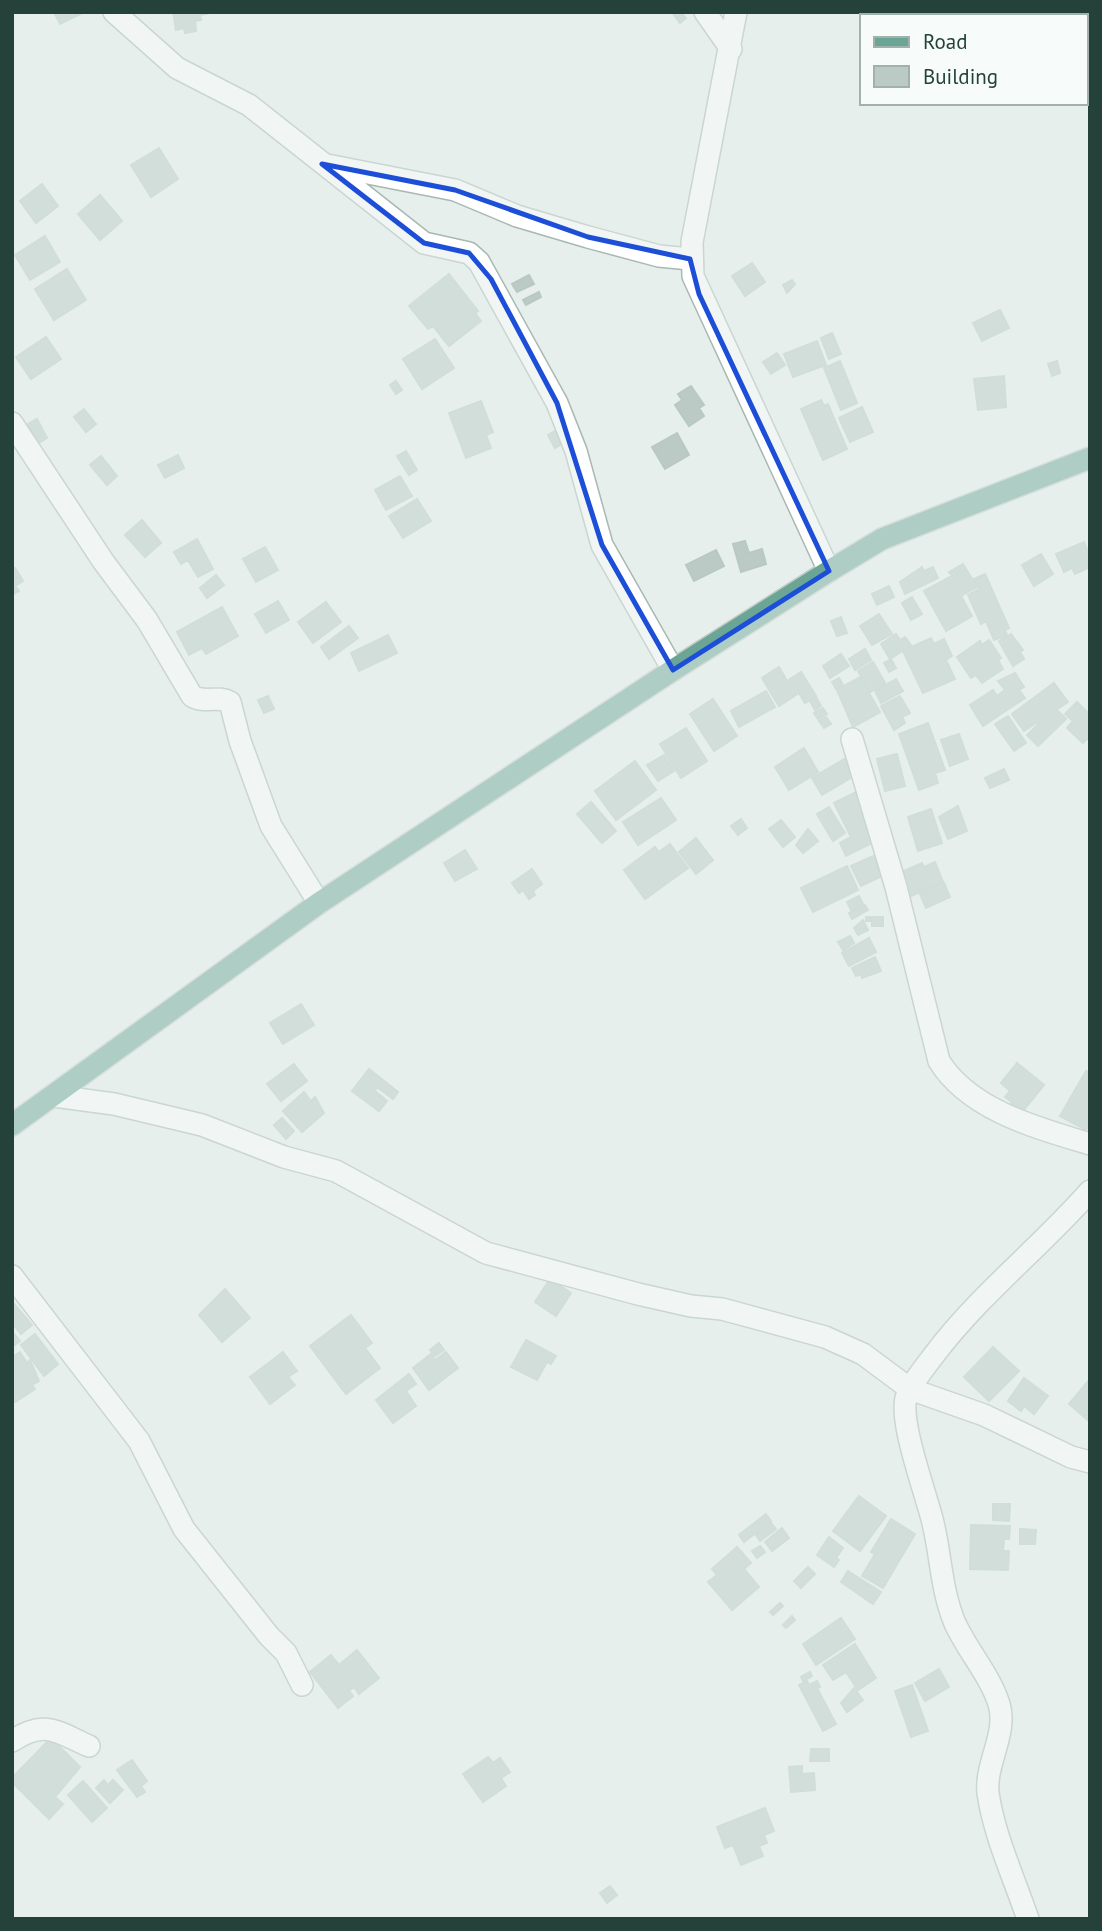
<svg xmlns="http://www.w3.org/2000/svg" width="1102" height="1931" viewBox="0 0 1102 1931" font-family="'PT Sans',sans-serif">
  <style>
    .building { fill: #bbcac4; stroke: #b8c9c2; stroke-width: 2 }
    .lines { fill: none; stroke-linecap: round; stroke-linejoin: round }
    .minor-casing { stroke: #a8b8b2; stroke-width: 24 }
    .major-casing { stroke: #c2cac8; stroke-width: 24 }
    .minor { stroke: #fff; stroke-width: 21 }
    .major { stroke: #6aa596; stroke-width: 21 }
    .marked { fill: none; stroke: #1d4ed8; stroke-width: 5; stroke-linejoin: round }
  </style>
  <rect width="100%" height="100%" fill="#e6efeb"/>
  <path class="building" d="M54,12H84L60,24Z
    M173,12H215L200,15L201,20L195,21L196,31L185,33L184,28L176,30Z
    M672,12H681L686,18L680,23Z
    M159,148L178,179L151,197L131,165Z
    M42,184L58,206L36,223L20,201Z
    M100,195L122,221L100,240L78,214Z
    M45,236L60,262L30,280L15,255Z
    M752,263L765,282L745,296L732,276Z
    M67,269L86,300L54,320L35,289Z
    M449,274L478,311L475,313L481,321L449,346L433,326L428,329L409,306Z
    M529,275L534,284L517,292L512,284Z
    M792,280L795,284L787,293L783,285Z
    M539,292L541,297L526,305L523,300Z
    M1000,310L1009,328L982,341L973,323Z
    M832,333L841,354L829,359L821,338Z
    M46,337L61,359L31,379L16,357Z
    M435,339L454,368L422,389L403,359Z
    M817,341L826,365L793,377L784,354Z
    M777,353L785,365L771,374L763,362Z
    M840,361L857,403L841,410L824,368Z
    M1057,361L1060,373L1052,376L1048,364Z
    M1004,376L1006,407L978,410L974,379Z
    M396,381L402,390L396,394L390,385Z
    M691,386L704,405L699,408L704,416L689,426L675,405L682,400L678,394Z
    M821,400L824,406L828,404L847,449L823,460L801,409Z
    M481,401L493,432L486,435L491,448L466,458L449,413Z
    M862,407L873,432L850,442L839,418Z
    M84,409L96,424L86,432L74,417Z
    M37,419L47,438L32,447L21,428Z
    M558,429L565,442L555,448L548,435Z
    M677,433L689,455L665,469L652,447Z
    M406,451L417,470L409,475L397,456Z
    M178,455L184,468L165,478L158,465Z
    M101,456L117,476L107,485L90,465Z
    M400,476L412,496L386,510L375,490Z
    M417,499L431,521L403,538L389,516Z
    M142,520L161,543L145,557L125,535Z
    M197,539L213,569L198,577L188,560L181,564L174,552Z
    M745,541L749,553L762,549L766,564L741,572L733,544Z
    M1084,542L1090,557V567L1075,574L1072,568L1064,572L1056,554Z
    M265,547L278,570L256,582L243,559Z
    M716,550L724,566L694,581L686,565Z
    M1041,554L1053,574L1034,586L1022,565Z
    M963,564L977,587L961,596L972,616L946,631L924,591L952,576L949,572Z
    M922,567L924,571L933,567L938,578L905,594L900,582Z
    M15,568L23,581L15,586L19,591L12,595V570Z
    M985,574L1009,628L1005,630L1007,635L994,640L986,621L981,624L968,595L979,589L974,579Z
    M216,575L224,585L207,598L200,588Z
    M889,586L894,597L877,605L872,594Z
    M912,597L922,614L911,620L902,603Z
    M278,601L289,620L266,633L255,614Z
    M326,602L341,622L313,643L298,622Z
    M222,607L238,636L206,654L202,648L189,655L177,632Z
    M879,614L892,634L872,645L860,626Z
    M841,617L847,633L837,636L831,621Z
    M349,626L358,638L329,659L321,647Z
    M896,634L900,640L905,637L911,645L890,659L881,644Z
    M1011,634L1023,650L1020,652L1024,659L1013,666L999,641Z
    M388,635L397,653L359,671L351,653Z
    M931,638L934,644L944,639L952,656L946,660L955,679L923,693L903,651Z
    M989,640L1001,658L998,660L1003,669L982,683L976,675L971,678L957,657L980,641L982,645Z
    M865,649L871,660L855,670L849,659Z
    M841,654L849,666L830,678L823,666Z
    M891,659L896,668L889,672L884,663Z
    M873,662L885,683L870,692L858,671Z
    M779,667L787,681L801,672L816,696L805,703L799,693L779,706L762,678Z
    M1015,673L1024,687L1019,690L1025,698L983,726L970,705L993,690L997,696L1005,690L998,681Z
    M860,677L880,712L853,727L837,690Z
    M839,678L843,685L836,689L832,682Z
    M896,679L903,691L881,703L875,691Z
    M1054,683L1068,702L1024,731L1012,714Z
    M766,691L775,707L739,727L731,711Z
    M268,696L274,709L264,713L258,700Z
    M900,696L910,713L902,717L905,723L894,730L881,706Z
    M816,697L821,706L815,710L810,701Z
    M713,699L737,736L714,751L690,714Z
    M1077,702L1090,715V736L1083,743L1067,728L1073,721L1065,714Z
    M823,708L827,714L818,719L814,713Z
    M1055,708L1066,719L1038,746L1027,735Z
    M1008,716L1026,743L1014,751L995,724Z
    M826,717L831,724L824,728L819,721Z
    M928,723L945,770L935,773L938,783L919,790L899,734Z
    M686,728L707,761L681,778L660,744Z
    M959,734L968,759L950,766L941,740Z
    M804,748L818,772L789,790L775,767Z
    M897,754L905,786L885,791L877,759Z
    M664,755L674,771L658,781L647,765Z
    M846,758L856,775L822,795L812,778Z
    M635,761L656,790L616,820L595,791Z
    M1004,769L1009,780L990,788L985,778Z
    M858,791L882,838L846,856L840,843L851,837L834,803Z
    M661,798L676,820L638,845L623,822Z
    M591,802L616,831L602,843L577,814Z
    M958,806L967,831L948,839L939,817Z
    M829,807L845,833L833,841L817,814Z
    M931,809L942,843L918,851L908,817Z
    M741,819L747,828L738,835L731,826Z
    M781,820L795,837L783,847L769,829Z
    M808,829L818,841L803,853L796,845Z
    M696,838L713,860L696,874L679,852Z
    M670,844L688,868L645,899L624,870L655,847L659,852Z
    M465,850L477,869L455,881L444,863Z
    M873,856L882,876L861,886L851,866Z
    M935,862L943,882L907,898L897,874L922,863L924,867Z
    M847,866L858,890L813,912L801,888Z
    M532,869L542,884L533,891L535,895L529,899L523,890L519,893L512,883Z
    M944,883L950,897L926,908L920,894Z
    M859,896L863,904L851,910L847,902Z
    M865,905L868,910L852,919L849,913Z
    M866,917H883V926H872V921H866Z
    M863,920L868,930L858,935L854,928Z
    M850,936L854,943L843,950L838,942Z
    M869,938L876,952L849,966L842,953Z
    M875,957L881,971L862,978L861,974L856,976L852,968Z
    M301,1004L314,1025L283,1044L270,1023Z
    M1017,1063L1044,1085L1019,1116L1009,1107L1012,1102L1005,1097L1010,1091L1001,1083Z
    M294,1064L307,1081L281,1101L267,1084Z
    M369,1069L398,1092L393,1099L377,1087L375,1091L387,1101L379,1111L352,1091Z
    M1086,1071L1090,1073V1123L1086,1130L1060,1116Z
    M304,1092L311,1101L315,1097L324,1113L302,1132L283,1111Z
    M282,1118L294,1131L286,1139L274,1125Z
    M550,1279L571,1293L556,1316L535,1302Z
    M225,1289L250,1318L222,1342L199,1315Z
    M12,1302L32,1325L21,1334L12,1323Z
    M351,1315L372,1343L365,1348L380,1368L346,1394L310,1346Z
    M12,1331L20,1341L12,1347Z
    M35,1334L58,1364L44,1376L21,1345Z
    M526,1340L556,1356L551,1364L547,1362L537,1380L511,1367Z
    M439,1343L444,1350L435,1356L430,1350Z
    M993,1347L1019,1371L989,1401L964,1377Z
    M20,1352L27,1363L30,1360L39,1381L32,1385L35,1389L15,1402L12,1397V1357Z
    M283,1352L297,1371L288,1377L295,1385L270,1404L250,1377Z
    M446,1352L458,1368L429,1390L413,1368L431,1354L435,1360Z
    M409,1374L416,1384L406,1391L416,1406L393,1423L376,1400Z
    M1024,1378L1048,1396L1034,1414L1024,1406L1021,1411L1008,1401Z
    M1090,1379V1422L1069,1404Z
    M859,1496L886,1516L860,1551L833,1531Z
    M993,1504H1010L1009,1521L993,1520Z
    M766,1514L771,1521L744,1542L739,1535Z
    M891,1519L915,1534L883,1588L862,1576L875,1554L871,1552Z
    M771,1523L776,1529L760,1541L756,1535Z
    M971,1525L1010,1526L1009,1539H1004L1003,1551H1009L1008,1570L970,1569Z
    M782,1528L789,1538L772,1551L765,1542Z
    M1020,1529L1036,1530L1035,1544H1020Z
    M829,1537L843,1548L836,1558L839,1560L834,1567L817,1555Z
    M760,1546L765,1552L757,1558L752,1551Z
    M737,1547L751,1563L744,1569L759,1587L732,1610L708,1582L717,1575L712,1569Z
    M808,1567L815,1574L801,1588L794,1581Z
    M848,1571L881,1592L873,1604L841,1582Z
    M780,1603L783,1606L773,1615L770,1612Z
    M792,1616L795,1620L786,1628L783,1625Z
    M841,1618L855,1639L816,1665L803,1644Z
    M855,1644L876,1678L858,1690L846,1672L833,1680L823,1665Z
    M357,1650L379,1678L359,1694L354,1687L349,1691L353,1696L338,1708L310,1672L331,1655L339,1665Z
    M939,1669L949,1687L925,1701L915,1683Z
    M810,1672L812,1676L803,1681L801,1677Z
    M807,1681L809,1685L817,1681L820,1687L817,1688L836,1724L823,1731L799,1685Z
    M912,1685L928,1731L911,1737L895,1691Z
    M854,1688L863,1700L847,1712L841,1703Z
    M51,1738L80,1767L55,1797L63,1804L49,1819L12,1782V1778Z
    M811,1749H829V1761H810Z
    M488,1757L493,1763L500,1758L510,1772L501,1778L506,1786L483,1802L463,1774Z
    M132,1760L147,1781L141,1786L145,1792L137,1797L117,1770Z
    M802,1766V1774L814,1773L815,1790L791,1792L789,1767Z
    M104,1780L108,1785L113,1780L123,1790L110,1803L96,1788Z
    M83,1781L107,1808L92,1822L68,1795Z
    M765,1808L774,1831L764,1835L767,1843L759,1846L763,1856L741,1865L733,1845L725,1848L717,1827Z
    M610,1886L617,1895L607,1903L600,1893Z"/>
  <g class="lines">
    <defs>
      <path id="minor" d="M114,12L177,68L249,105L424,243L469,253L479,262L557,403L576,451L602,545L673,670
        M705,12L731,49
        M736,12L692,242L693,276L829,571
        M327,165L455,190L517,216L588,237L659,256L690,259
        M12,423L103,561L147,620L192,696C205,704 218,695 230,702L240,741L271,826L319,903
        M852,739L896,887L939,1061C969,1110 1037,1128 1090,1144
        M54,1096L114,1104L202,1125L284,1157L336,1171L486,1253L638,1294L691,1306L722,1309L825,1337L863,1354L910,1389L984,1415L1071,1457L1090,1462
        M12,1276L139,1441L184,1529L269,1636L286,1653L302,1685
        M12,1741C45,1719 57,1732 89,1746
        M1028,1919C1014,1878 994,1835 988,1793C985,1763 1008,1733 999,1704C990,1675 966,1649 954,1621C941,1588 941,1556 933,1523C927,1496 897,1418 907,1395C913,1381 925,1367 934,1355C980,1294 1040,1248 1090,1191"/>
      <path id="major" d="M12,1125L319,903L673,670L829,571L882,539L1090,458"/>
    </defs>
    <use href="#minor" class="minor-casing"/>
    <use href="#major" class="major-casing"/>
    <use href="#minor" class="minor"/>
    <use href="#major" class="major"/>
  </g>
  <path d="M0 0H1102V1931H0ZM322,164L455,190L588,237L690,259L699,294L829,571L673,670L602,545L557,403L491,279L469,253L424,243Z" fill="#e6efeb" fill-opacity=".55" fill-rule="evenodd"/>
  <path class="marked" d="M322,164L455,190L588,237L690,259L699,294L829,571L673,670L602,545L557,403L491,279L469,253L424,243Z"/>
  <rect width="1102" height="1931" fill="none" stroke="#24423a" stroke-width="28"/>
  <rect x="860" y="14" width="228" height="91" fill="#f7fbf9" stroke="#a3b1ad" stroke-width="2"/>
  <rect x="874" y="37" width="35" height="10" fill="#6aa596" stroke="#a3b1ad" stroke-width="2"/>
  <text x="923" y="49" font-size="21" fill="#24423a">Road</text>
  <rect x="874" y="66" width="35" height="21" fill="#bbcac4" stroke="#a3b1ad" stroke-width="2"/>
  <text x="923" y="84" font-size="21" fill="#24423a">Building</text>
</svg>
